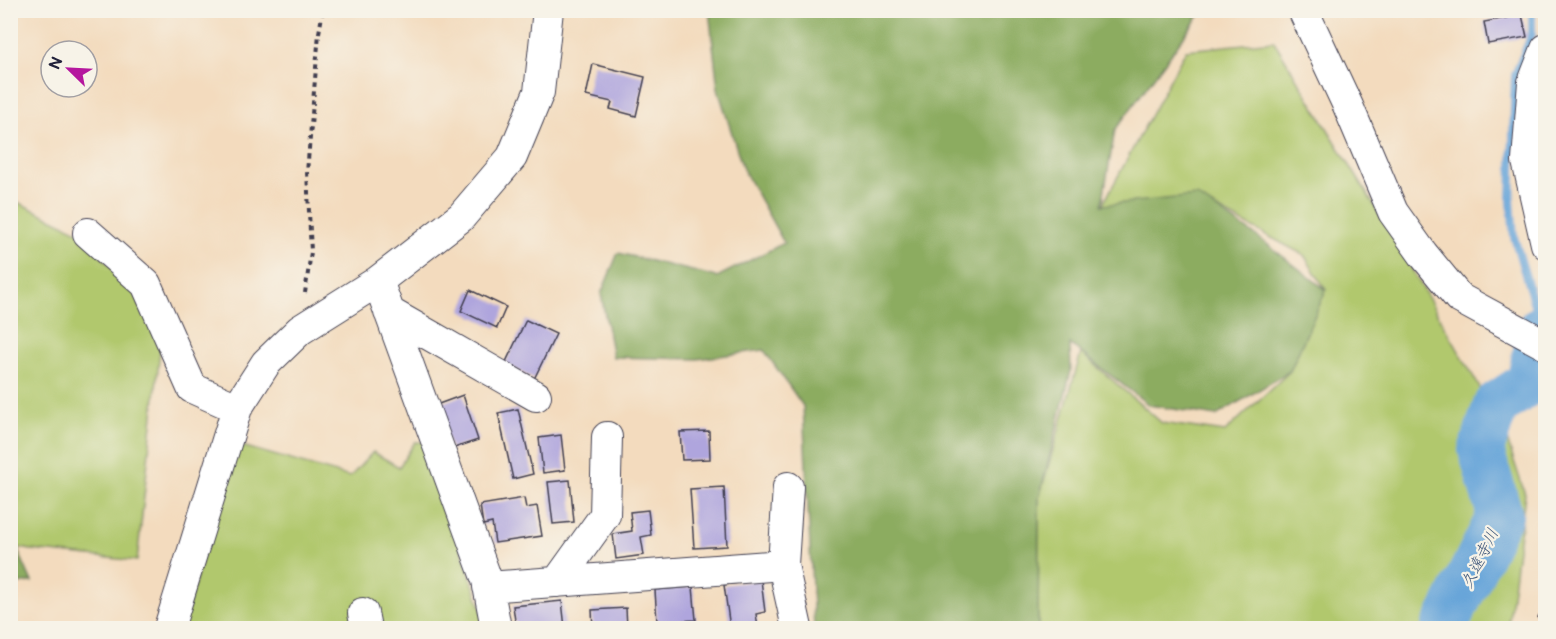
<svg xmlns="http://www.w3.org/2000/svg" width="1556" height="639" viewBox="0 0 1556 639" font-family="'Balsamiq Sans','Klee One',sans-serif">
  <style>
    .green { fill: #b1c86d; stroke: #6a7554; stroke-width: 1.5 }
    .forest { fill: #8cac60; stroke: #57674e; stroke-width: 1.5 }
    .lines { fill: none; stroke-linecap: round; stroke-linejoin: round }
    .stream { stroke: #68a5d9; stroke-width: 8 }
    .river { stroke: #68a5d9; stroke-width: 46 }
    .building { fill: #afa5dd }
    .minor-casing { stroke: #413e4f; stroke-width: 32 }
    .path { stroke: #413e4f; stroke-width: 4; stroke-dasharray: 4.5 4.5; stroke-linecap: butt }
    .minor { stroke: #fff; stroke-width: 30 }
    .labels { text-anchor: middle; stroke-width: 4.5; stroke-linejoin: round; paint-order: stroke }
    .water-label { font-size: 16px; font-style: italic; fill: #3e567a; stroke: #f7f3e8 }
  </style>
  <rect width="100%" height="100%" fill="#f7f3e8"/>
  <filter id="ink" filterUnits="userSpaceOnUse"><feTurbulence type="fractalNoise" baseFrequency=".0167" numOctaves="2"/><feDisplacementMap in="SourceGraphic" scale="12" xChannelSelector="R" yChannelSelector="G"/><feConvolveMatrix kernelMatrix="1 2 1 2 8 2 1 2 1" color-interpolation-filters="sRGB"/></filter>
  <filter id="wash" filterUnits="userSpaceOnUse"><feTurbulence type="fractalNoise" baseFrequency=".008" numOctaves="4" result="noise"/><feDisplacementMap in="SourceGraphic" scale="24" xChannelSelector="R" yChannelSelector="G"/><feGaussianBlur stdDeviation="1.35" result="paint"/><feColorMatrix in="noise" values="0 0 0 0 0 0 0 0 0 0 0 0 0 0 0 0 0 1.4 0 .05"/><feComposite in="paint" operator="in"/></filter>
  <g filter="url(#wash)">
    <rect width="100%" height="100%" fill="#f3dbbe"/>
    <path class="green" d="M1274,41L1391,233L1503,428L1525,494L1508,628H1038L1039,498L1081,353L1162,423L1225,432L1290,371L1326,290L1304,255L1208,204L1102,206L1186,50Z
      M11,199L78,231L163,323L137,561L31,550L11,546Z
      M415,442H425L488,628H182L235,444L350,477L373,452L399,467Z"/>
    <path class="forest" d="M709,10L1209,11L1201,13L1115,130L1102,205L1197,196L1258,237L1326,290L1290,371L1216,416L1149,405L1070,344L1071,371L1039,498L1038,628H814L803,406L764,350L697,359L613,357L601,294L618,253L717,277L784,243L743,169L718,89Z
      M11,546L17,548L32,582L11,585Z"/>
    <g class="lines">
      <path class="stream" d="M1532,10V34L1515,75L1511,201L1514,237L1541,328"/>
      <path class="river" d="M1444,628L1500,515L1481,450L1496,405L1529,383L1541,328"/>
    </g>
    <g id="blocks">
      <path class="building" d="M1522,15L1527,37L1488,44L1484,22Z
        M593,64L645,77L636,116L610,109L612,102L586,96Z
        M470,290L506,307L497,328L461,311Z
        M526,320L556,334L534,379L505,364Z
        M463,395L478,440L451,449L436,405Z
        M518,409L533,474L513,479L498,413Z
        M709,431L710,459L682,460L680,432Z
        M561,435L565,470L543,473L539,438Z
        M570,480L574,522L553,524L548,482Z
        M724,487L727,546L694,548L690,489Z
        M524,498L526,508L537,506L542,536L495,543L492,523L483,525L480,505Z
        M648,510L651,535L641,537L644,555L616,559L613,534L632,531L630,512Z
        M761,580L765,612L756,614L758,628H730L724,585Z
        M693,587L696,620L657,622L655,590Z
        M562,601L565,628H516L513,606Z
        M626,608L627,628H593L592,610Z"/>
    </g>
  </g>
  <g filter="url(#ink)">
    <use href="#blocks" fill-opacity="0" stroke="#413e4f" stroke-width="1.5"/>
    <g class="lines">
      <defs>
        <path id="minor" d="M1303,10L1348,106L1393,212L1423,254L1459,298L1546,345
          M1546,49L1533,82L1527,161L1546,244
          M88,233L146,284L192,388L237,408
          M378,281L487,580L496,628
          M389,312L536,396
          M788,487L783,565L797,628
          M557,582L605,515L607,437
          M488,587L783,565
          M363,613L366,628
          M169,628L237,408L266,363L300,330L378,281L461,217L512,157L539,92L548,10"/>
      </defs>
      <use href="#minor" class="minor-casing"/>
      <path class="path" d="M305,293L311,252L307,172L319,33L323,10
        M1546,458V466
        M1536,628L1546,597"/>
      <use href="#minor" class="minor"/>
    </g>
  </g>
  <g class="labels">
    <g class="water-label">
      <text transform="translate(1479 558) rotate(-64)" y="6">久遠寺川</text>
    </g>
  </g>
  <rect width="1556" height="639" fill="none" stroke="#f7f3e8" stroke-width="36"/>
  <g transform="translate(69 69) rotate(294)"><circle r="28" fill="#f7f3e8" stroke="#a29fa3" stroke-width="1.5"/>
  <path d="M0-4.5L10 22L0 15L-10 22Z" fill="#b5179e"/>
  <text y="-9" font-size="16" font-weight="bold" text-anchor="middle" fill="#22223b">N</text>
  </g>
</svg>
